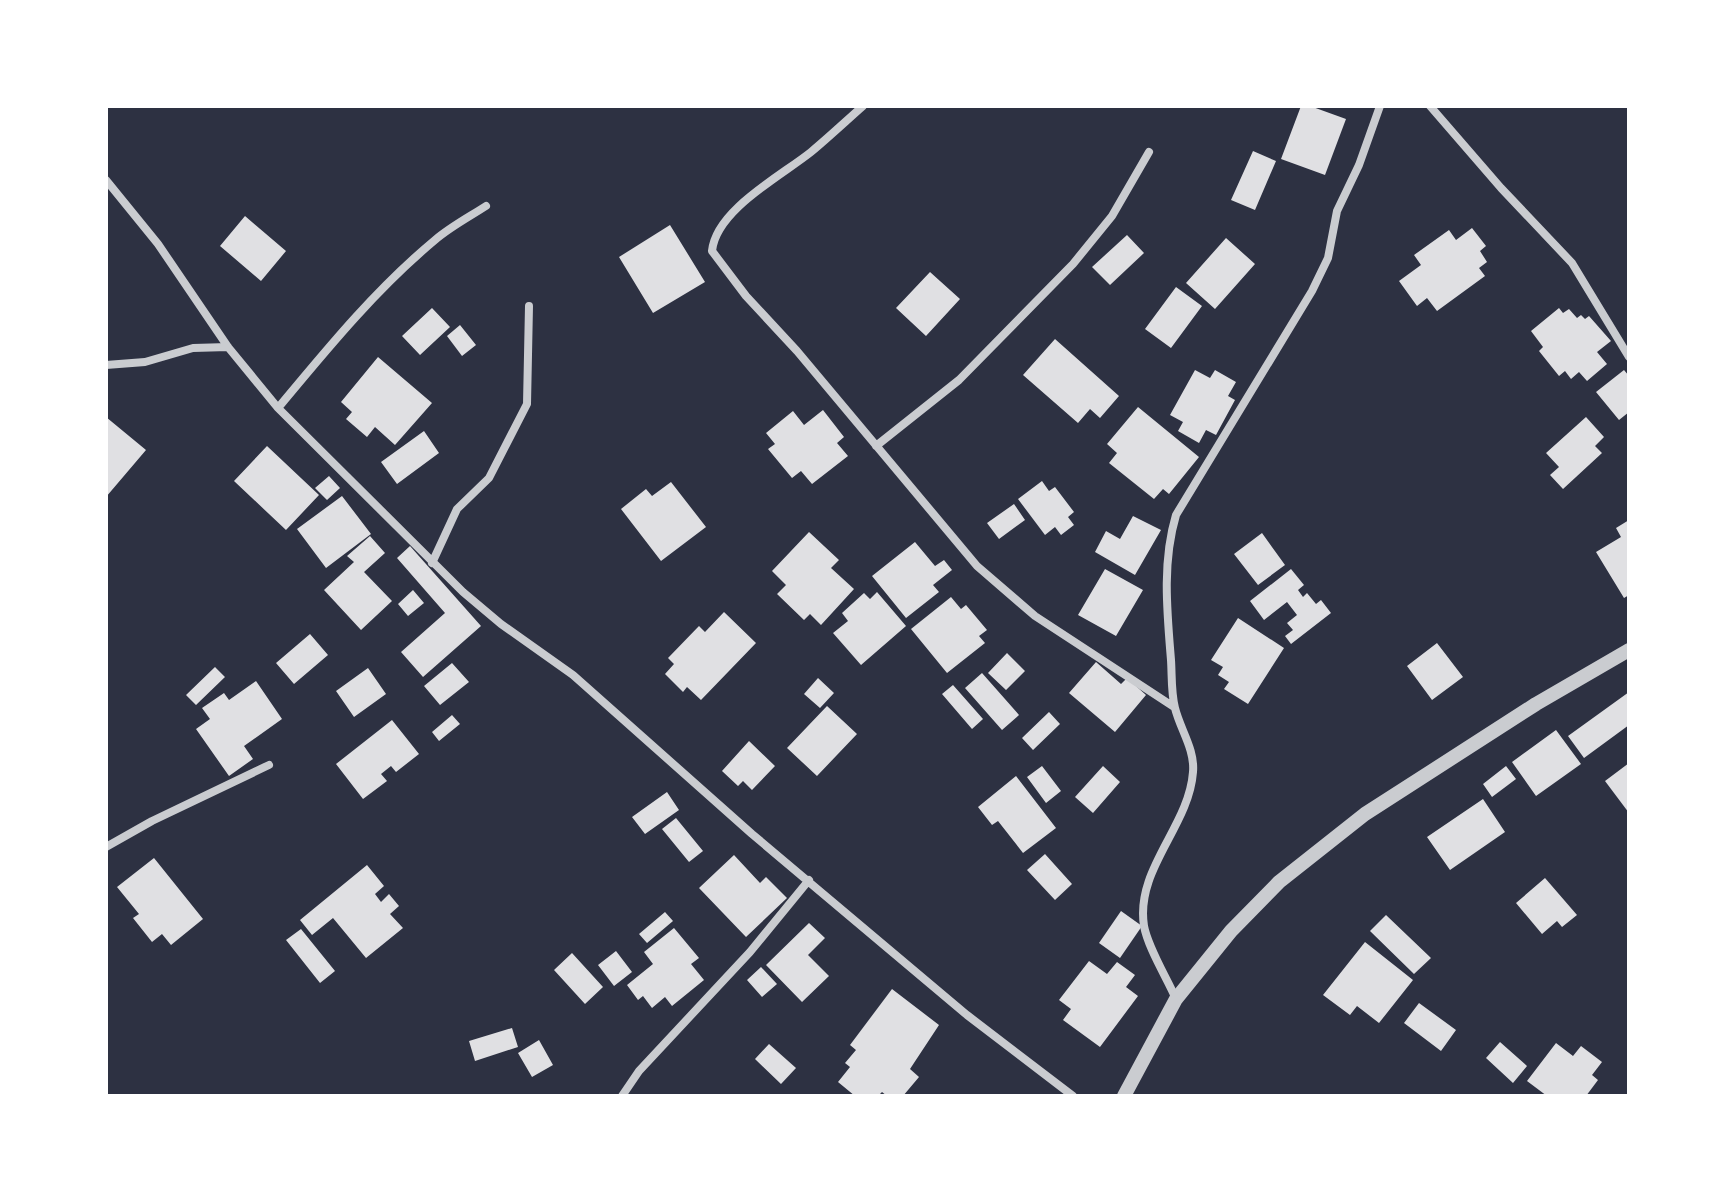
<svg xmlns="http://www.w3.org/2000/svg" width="1735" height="1202" viewBox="0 0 1735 1202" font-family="'PT Sans',sans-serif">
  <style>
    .building { fill: #e0e0e3 }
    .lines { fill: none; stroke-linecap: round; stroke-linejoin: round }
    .minor { stroke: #caccd0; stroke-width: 8 }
    .tertiary { stroke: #caccd0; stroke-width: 14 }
  </style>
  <rect width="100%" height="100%" fill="#2d3142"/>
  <path class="building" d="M1301,106H1310L1346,119L1325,175L1281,159Z
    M1253,151L1276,161L1255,210L1231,200Z
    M245,216L286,251L261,281L220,246Z
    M670,225L705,282L653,313L619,257Z
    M1472,228L1486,246L1480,251L1487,262L1479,268L1485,276L1437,311L1427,298L1417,306L1399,281L1421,265L1414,255L1449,230L1456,240Z
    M1127,235L1144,253L1110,285L1092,267Z
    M1226,238L1255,264L1215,309L1186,283Z
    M930,272L960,299L926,336L896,308Z
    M1176,287L1202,306L1171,348L1145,329Z
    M432,308L450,327L420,355L402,336Z
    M1559,308L1563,313L1569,309L1577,318L1581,315L1585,319L1589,316L1611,341L1597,352L1607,364L1587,381L1579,372L1571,379L1565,371L1559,376L1539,351L1543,347L1531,331Z
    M460,325L476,345L462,356L447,336Z
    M1055,339L1119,396L1100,418L1090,409L1078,423L1023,375Z
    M378,357L432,403L395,445L375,427L367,437L346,419L352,412L341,402Z
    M1195,370L1210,378L1215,370L1236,382L1228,396L1235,400L1216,435L1206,430L1199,443L1178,431L1183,422L1170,415Z
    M1624,370L1629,376V412L1619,420L1596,392Z
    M1138,407L1199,457L1169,494L1163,489L1154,499L1109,463L1117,453L1107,444Z
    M823,410L844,437L837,443L848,456L812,484L801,471L792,478L768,449L775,444L766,433L793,411L804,425Z
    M106,417L146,450L106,497Z
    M1586,417L1604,437L1595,446L1602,453L1563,489L1550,475L1559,467L1546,453Z
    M424,431L439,453L397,484L381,462Z
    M267,446L319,495L286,530L234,481Z
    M329,476L340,488L327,500L315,488Z
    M1042,481L1049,491L1055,487L1074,512L1068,517L1074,525L1061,535L1055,527L1045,535L1018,499Z
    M671,482L706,527L661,561L621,509L646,489L652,496Z
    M342,496L371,534L326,568L297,529Z
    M1014,504L1025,520L999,539L987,523Z
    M1133,516L1161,530L1135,575L1095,552L1106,531L1120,539Z
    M1629,520V595L1624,598L1596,552L1621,537L1616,528Z
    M809,532L839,560L831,568L854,589L821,625L810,614L804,620L777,594L786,585L772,571Z
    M1262,533L1285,565L1258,585L1234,554Z
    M370,536L385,553L364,572L392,601L361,630L324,590L354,562L347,556Z
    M915,542L935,566L944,560L952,570L933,585L939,592L906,618L872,576Z
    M410,546L481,626L423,677L401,652L445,613L397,558Z
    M1105,569L1143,590L1116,636L1078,615Z
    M1291,569L1304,585L1298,590L1303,597L1307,593L1316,604L1321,600L1331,613L1291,644L1285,636L1293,630L1287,623L1297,615L1287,602L1264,620L1250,601Z
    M413,590L424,603L408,616L398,604Z
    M877,592L906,626L861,665L833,633L848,621L842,613L864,593L870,599Z
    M951,597L961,609L966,605L987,630L979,636L985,643L947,673L911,629Z
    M724,612L756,643L701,700L687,687L683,692L665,674L674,664L668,658L699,626L705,632Z
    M1238,618L1284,648L1248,704L1224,689L1229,682L1218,675L1223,667L1211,660Z
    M310,634L328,655L294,684L276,663Z
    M1437,643L1463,677L1432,700L1407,666Z
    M1007,653L1025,671L1006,690L988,673Z
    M1096,662L1121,684L1127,678L1146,695L1115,732L1069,693Z
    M452,663L469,682L440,705L424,686Z
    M215,667L225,677L196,705L186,695Z
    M368,668L386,694L354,717L336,691Z
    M982,673L1019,715L1002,730L965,688Z
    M818,678L834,693L820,708L804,694Z
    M256,681L282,719L244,746L253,759L229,776L196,729L210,719L202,708L224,693L229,700Z
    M953,685L983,719L972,729L942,694Z
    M1629,692V725L1584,758L1568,736Z
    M827,706L857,734L817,776L787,748Z
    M1049,712L1060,724L1033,750L1022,738Z
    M452,715L460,724L439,741L432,732Z
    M392,720L419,754L396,772L391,766L381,774L387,781L363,799L336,764Z
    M1556,730L1581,764L1536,796L1512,762Z
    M749,741L775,766L752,790L743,781L738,786L722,771Z
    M1629,763V813L1605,781Z
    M1042,766L1061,791L1046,803L1027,777Z
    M1103,766L1120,782L1093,813L1075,797Z
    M1506,766L1516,779L1492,797L1483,784Z
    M1016,776L1056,828L1023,853L998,821L992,825L978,807Z
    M667,792L679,810L645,834L632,817Z
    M1483,799L1505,832L1450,870L1427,837Z
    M676,818L703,851L689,862L662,829Z
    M1045,854L1072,884L1055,900L1027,870Z
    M734,855L760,883L766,877L787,898L746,937L699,888Z
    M154,858L203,919L171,945L162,934L152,942L133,918L139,914L117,887Z
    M367,865L384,886L375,894L381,902L389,894L399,906L390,914L403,928L366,958L333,918L312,935L300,920Z
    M1545,878L1577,915L1562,927L1557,921L1542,934L1516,903Z
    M1121,911L1142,926L1120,958L1099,943Z
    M665,912L673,921L647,943L639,934Z
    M1386,915L1431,958L1414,974L1370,931Z
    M809,923L825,938L808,955L829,976L802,1002L766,965Z
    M674,928L699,958L691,964L704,980L672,1006L665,997L652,1008L643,996L638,1000L627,985L653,964L644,952Z
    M301,929L335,971L320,983L286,940Z
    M1365,942L1413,980L1379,1023L1357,1006L1350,1015L1323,995Z
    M616,951L632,972L614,986L598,965Z
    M572,953L603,987L585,1004L554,970Z
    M1089,961L1107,974L1117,962L1135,975L1126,987L1138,996L1100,1047L1063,1020L1071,1009L1059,1000Z
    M761,967L777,984L762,997L747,980Z
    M892,989L939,1025L910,1069L919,1077L903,1096H887L882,1092L878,1096H855L838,1082L850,1067L845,1063L856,1050L850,1045Z
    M1419,1003L1456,1030L1441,1051L1404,1023Z
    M512,1028L518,1047L475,1061L469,1041Z
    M539,1040L553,1065L532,1077L518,1053Z
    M1500,1042L1527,1066L1513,1083L1486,1058Z
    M1556,1043L1573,1056L1581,1046L1602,1062L1592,1075L1598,1080L1586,1096H1547L1527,1081Z
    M769,1044L796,1068L781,1084L755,1059Z"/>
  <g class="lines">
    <path class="minor" d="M863,106C846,121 829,137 811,152C781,176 716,210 712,251L746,296L797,351L977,566L1035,616L1174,707
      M1430,106L1501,188L1572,263L1629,357
      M106,180L158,244L228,347L278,408L463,592L501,624L573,675L752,834L967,1015L1073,1096
      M106,365L145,362L193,348L228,347
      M278,408C327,349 376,289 435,240C450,227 469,217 486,206
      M876,446L959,380L1073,264L1112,216L1149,152
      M432,563L457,509L489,478L527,404L529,306
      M106,847L152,821L269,765
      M1176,999C1167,978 1148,948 1144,926C1135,869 1189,827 1193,772C1195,749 1180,729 1175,708C1171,693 1172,675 1171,660C1167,611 1162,562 1176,515L1312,291L1328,258L1337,211L1359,165L1380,106
      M622,1096L639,1071L750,952L809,880"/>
    <path class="tertiary" d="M1124,1096L1176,999L1231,931L1279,882L1365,814L1536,704L1629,650"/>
  </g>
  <rect width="1735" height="1202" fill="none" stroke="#ffffff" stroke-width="216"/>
</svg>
